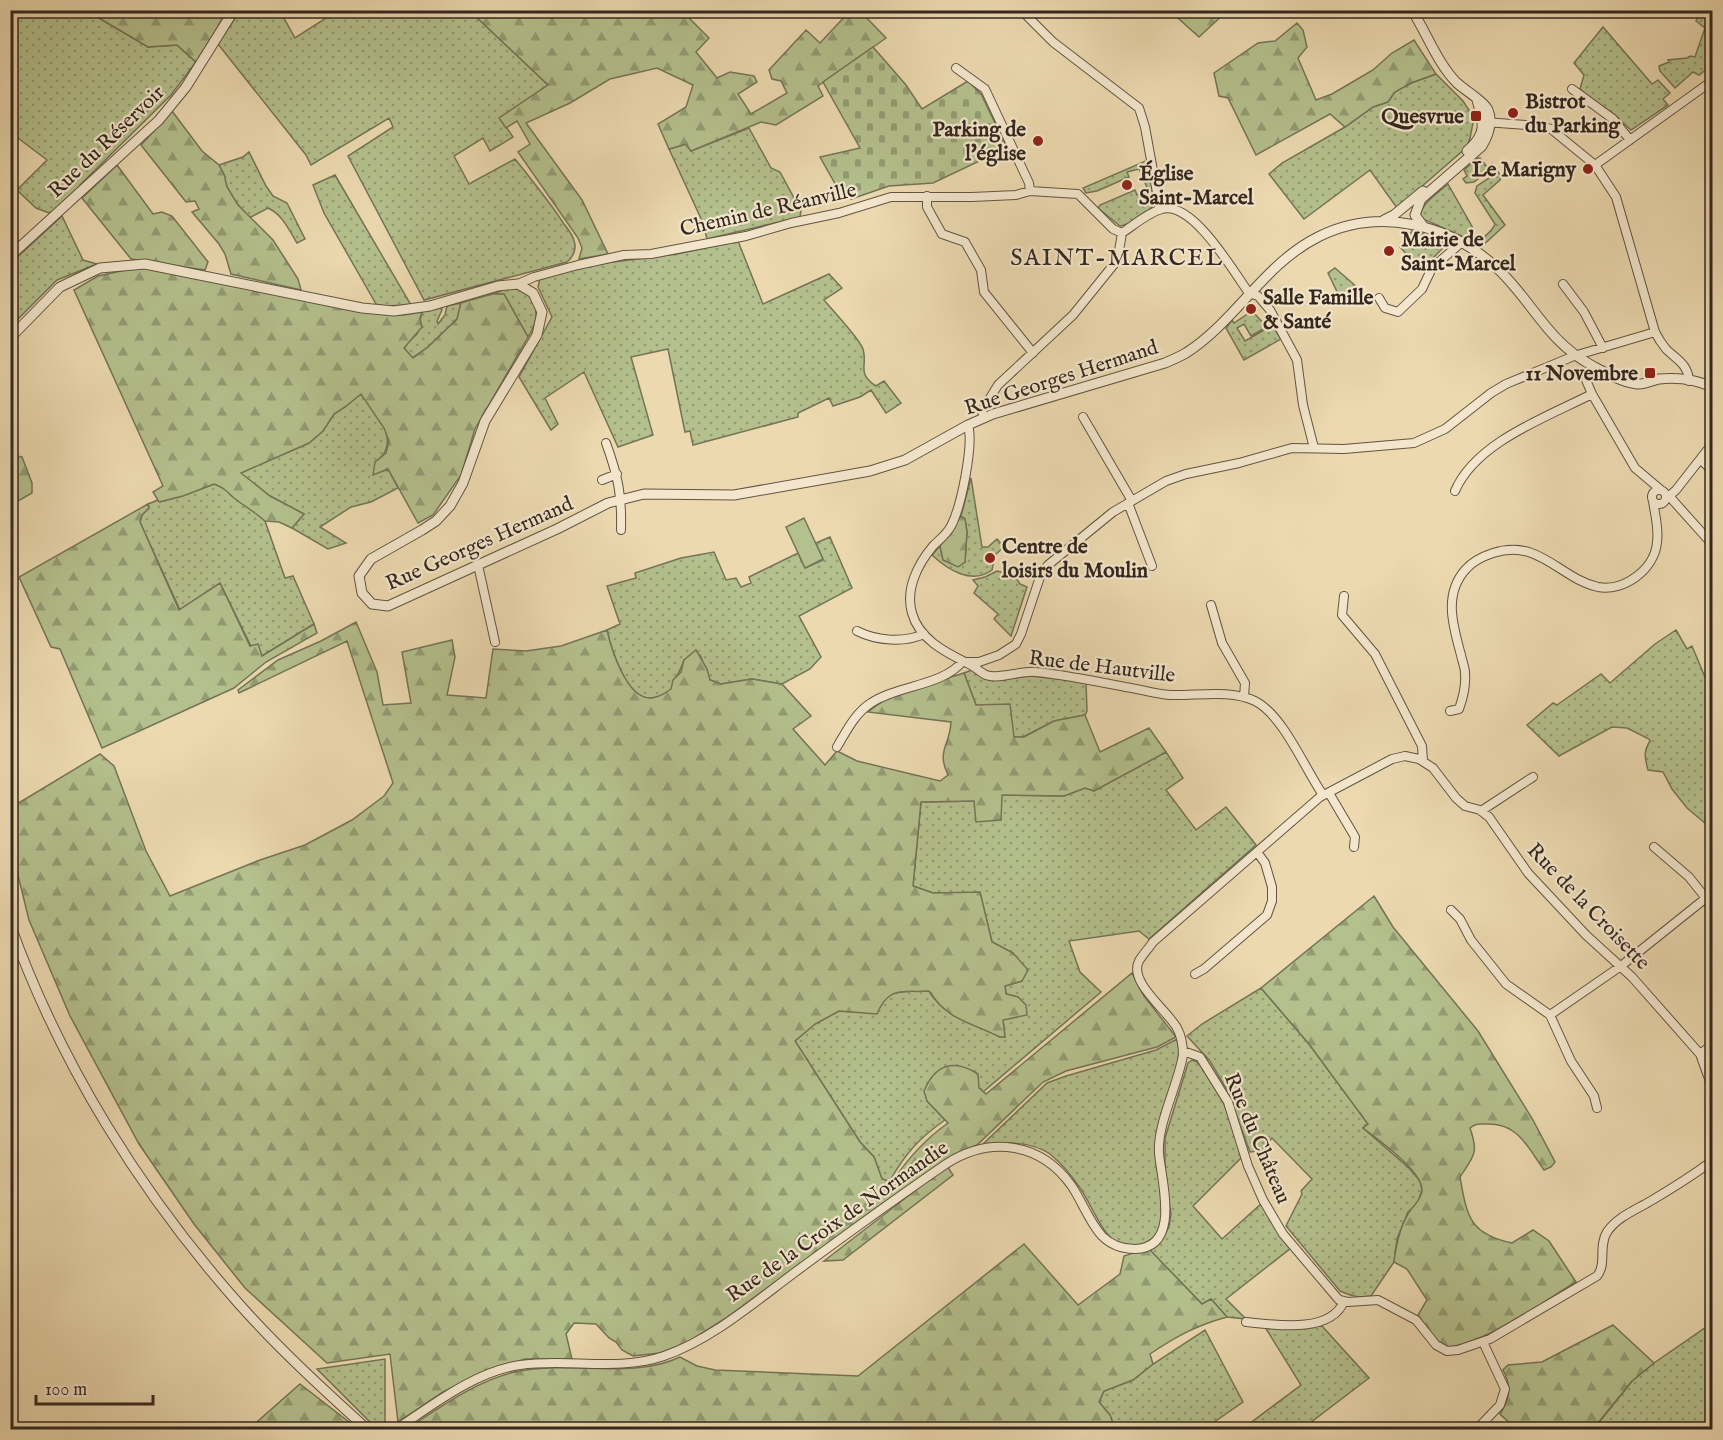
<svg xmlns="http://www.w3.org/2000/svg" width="1723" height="1440" viewBox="0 0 1723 1440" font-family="'IM FELL English',serif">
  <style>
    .grass { fill: url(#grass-dots); stroke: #747456; stroke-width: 1.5 }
    .forest { fill: url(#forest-firs); stroke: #747456; stroke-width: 1.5 }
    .cemetery { fill: url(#cemetery-stones); stroke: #747456; stroke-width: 1.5 }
    .garden { fill: #b4c08d; stroke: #747456; stroke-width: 1.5 }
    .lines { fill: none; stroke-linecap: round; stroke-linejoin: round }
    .minor-casing { stroke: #625443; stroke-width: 10 }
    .tertiary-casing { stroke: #625443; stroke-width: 11 }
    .minor { stroke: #f3e6cc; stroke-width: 8 }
    .tertiary { stroke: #f3e6cc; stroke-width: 9 }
    .poi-dot { fill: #8f2418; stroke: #f3e6cc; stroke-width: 2 }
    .labels { text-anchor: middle; stroke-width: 4.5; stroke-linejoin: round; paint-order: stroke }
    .poi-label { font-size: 21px; font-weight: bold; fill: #34271f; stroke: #f3e6cc; text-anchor: start }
    .street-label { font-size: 21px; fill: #34271f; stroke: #f3e6cc }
    .quarter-label { font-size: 24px; letter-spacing: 1.5px; fill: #34271f; stroke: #f3e6cc }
  </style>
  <defs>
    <pattern id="grass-dots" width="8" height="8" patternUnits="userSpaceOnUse" patternTransform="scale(1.5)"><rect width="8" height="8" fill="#b4c08d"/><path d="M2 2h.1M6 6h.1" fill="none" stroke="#939c73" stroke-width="1.8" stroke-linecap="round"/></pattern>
    <pattern id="forest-firs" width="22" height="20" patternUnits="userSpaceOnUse" patternTransform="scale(1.5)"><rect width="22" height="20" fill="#b4c08d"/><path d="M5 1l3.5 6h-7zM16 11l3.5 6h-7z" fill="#939c73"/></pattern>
    <pattern id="cemetery-stones" width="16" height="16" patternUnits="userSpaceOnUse" patternTransform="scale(1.5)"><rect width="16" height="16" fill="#b4c08d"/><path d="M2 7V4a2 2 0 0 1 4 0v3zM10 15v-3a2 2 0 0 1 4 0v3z" fill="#939c73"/></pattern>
  </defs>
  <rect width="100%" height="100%" fill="#ecd9b0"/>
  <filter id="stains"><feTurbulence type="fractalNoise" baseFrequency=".00333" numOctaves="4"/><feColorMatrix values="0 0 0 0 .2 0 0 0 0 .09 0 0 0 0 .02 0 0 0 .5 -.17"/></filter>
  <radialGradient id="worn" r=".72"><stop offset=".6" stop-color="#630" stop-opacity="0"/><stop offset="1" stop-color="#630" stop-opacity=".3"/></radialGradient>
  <path class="grass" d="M10,11H87L148,47L177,45L196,62L171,95L80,185L82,187L57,209L49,213L36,208L17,190L47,160L14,135L11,136Z
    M248,11H280L295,38L337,11H470L548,85L500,118L513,137L490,151L483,138L454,156L469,184L515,159C532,180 549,201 564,224C568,229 573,235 574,241C577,249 573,257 567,262L424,300L348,156L393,127L389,118L311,165L306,155L218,44L235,18Z
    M1712,12V65L1699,75L1693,72L1675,88L1660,71L1659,66L1669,62L1668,60L1687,58L1690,56L1695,57L1705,28L1696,21L1698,16Z
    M1603,27L1652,84L1658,80L1670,93L1663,99L1668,105L1631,130L1615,115L1583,92L1580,89L1584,75L1574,63Z
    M1436,74L1463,101L1471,113L1473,123L1470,138L1467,147L1397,208L1370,170L1304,219L1269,174L1282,163L1345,127L1373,107L1388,102L1394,92L1411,83Z
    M749,128L771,168L780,172L801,211L800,217L707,239L703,223L669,149L687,144L691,151Z
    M249,152L266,186L273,196L287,203L305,239L297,243C289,230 282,214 268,208L249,218C241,209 233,200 228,189C224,181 223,173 219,165L243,157Z
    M1478,158H1480L1487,167L1492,164V168L1474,182L1466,183L1463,179L1467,176L1464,170Z
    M1148,160L1154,203C1149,214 1131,224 1120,226L1098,208L1100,205L1135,190L1137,195L1148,189L1145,183L1150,181L1146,173L1142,175L1139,169L1127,172L1129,177L1097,191L1086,193L1083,188Z
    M1498,172L1501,177L1500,180L1483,195L1505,225L1480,248L1478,245C1482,236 1492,233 1495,224L1475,193L1477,186Z
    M335,175L411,305L381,306L376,304L324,213L313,185Z
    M1448,184L1474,230V237L1466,238L1423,219L1420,215C1423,202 1438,193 1448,184Z
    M62,216L83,260L97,264L57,280L11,326V263Z
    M1412,231L1443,239L1442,249L1421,270L1400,247Z
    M738,241L763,304L829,274L842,288L824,300C833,311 859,338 863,349C868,366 856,373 876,386L884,381L901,403L886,413L871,390L860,397L833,406L829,398L798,413V417L693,445L690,431L685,432L668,349L631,357L653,435L618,447L584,372L545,398L558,424L551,430L519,377L552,317L538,287L540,278L597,264L677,254Z
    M1335,268L1358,288L1342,302L1328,273Z
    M509,288C538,290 542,316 528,337L504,294H492Z
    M461,303L457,319L428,347L412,358L404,348L408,342L417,334L422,312L441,307L442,310L437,321L438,324L445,315L447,306Z
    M1252,311L1265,325L1263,329L1251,336L1244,324L1237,328L1245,341L1266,329L1269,330L1274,328L1281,339L1244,360L1226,328L1232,320L1234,323Z
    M361,394C372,407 393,431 386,449C382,461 376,457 374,474L388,469L398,488L371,502L351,507L320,527L346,543L328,549L292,528L304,514L270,496L240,473L309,443L323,431L334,414L345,407Z
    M971,478L982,547H988L997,539L1004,547L995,555L992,570C972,585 948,570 932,555L940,546L943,560L965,562L967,532L965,519L961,516Z
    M214,484L227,489L232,496L255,512L265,521L285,578L293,576L314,624L262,656L251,646L220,583L180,610L140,522L142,515L149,508L148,504L158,500L160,502L182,496Z
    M830,537L852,588L799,616L821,657L810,669L782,684L752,679L721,684L710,680L700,655L684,660C681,671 674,678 672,689C666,693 657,698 650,698C626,698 611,648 607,630L620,624L607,586L636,578L635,573L681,558L714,552L726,580L736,578L741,587L751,583L749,577L798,553L805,568L823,560L816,543Z
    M997,571L1014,575L1020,584L1027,587L1011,636L994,619L998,614L974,593L978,586L973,580L985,577Z
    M1676,630L1687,649L1692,646L1712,694V829L1687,808L1672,789L1663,772L1648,770C1645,758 1643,752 1650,741L1649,739L1627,728L1612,727L1559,756L1527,725L1553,703L1557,705L1601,674L1610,683L1655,644Z
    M972,670L997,680L1031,676L1086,682L1087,711L1085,715L1054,721L1023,737H1014L976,705L964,673Z
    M1166,752L1183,778L1166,790L1196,830L1226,807L1256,845L1149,939L1139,931L1069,941L1080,972L1101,992L983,1092L979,1088L927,1101L945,1120C919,1138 905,1154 889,1182L882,1179L874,1157L860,1142L795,1041L815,1024L839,1011L876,1013C889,985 903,993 929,991C944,1016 976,1025 1000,1037H1005L1003,1020L1018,997L1006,994L1005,986L1022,981L1013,953L992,942L980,893H933L913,886L921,802L975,801L1000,820L1001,795L1064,796L1085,788L1094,791Z
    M1261,988L1309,1044L1368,1124L1363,1128L1409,1168L1420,1181L1422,1190L1417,1204L1408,1212L1397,1239L1394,1262L1371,1296C1359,1298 1351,1296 1340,1291L1286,1226L1302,1194L1301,1191L1312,1179L1272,1138L1261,1151L1250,1152L1227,1090L1210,1061L1187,1036L1202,1024Z
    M1177,1039C1187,1066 1153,1123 1156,1159C1157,1185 1177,1233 1142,1244C1136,1246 1125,1246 1119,1244C1102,1236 1091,1203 1080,1188C1072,1176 1061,1163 1050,1154C1031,1141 1005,1142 983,1144L1047,1083L1066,1076L1156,1050Z
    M1192,1060C1217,1067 1234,1134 1242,1157L1193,1206L1222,1239L1261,1204L1291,1248L1226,1299L1246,1319L1227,1317L1211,1299L1202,1304L1148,1248L1163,1237L1169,1227L1171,1214L1165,1177V1138L1188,1063Z
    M1712,1323V1429L1593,1430L1632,1381L1654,1363Z
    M1322,1326L1369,1378L1302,1429L1241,1430L1301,1385L1265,1327Z
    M1205,1330L1243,1402L1204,1429L1115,1430L1110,1415L1099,1402L1104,1391L1133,1380L1153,1364Z
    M385,1359V1429H377L317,1369Z"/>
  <path class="forest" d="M87,11H228L196,62L177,45L148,47Z
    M470,11H682L709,38L696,52L717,78L730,72L754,76L757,82L738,94L751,114L787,93L781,81L772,79L769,70L806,30L820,43L850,11H860L886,38L818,86L823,96L776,125L761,122L691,151L686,144L669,149L658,124L686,107L693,85L657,68L610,79L570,103L526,123L582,200L608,254L579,259L582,248L578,238L518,152L530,144L517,121L506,128L499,118L548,85Z
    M1170,11H1192L1195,13L1198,11H1227L1199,37Z
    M1297,23L1303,30L1307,47L1298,58L1316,100L1332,94L1373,70L1392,53L1414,40L1436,74L1411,83L1395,92L1388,102L1373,107L1345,127L1330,114L1256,155L1228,98L1219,96L1214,73L1258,43L1275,41Z
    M172,111L202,151L219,165L224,174L227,187L238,205L273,240L298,279L301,290L231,274L225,254L219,244L192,212L199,209L195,201L186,202L141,145Z
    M117,165L153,214L162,212L172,216L208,262L205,270L131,259L82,198Z
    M139,267L370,312L403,315L422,312L420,318L422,327L404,348L413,358L428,347L457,319L461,303L492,294H504L528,337L475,429L461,475L433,515L418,523L388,469L373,475L375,462L386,453L389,441L384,428L361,394L345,407L334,414L323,431L309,443L241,473L270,496L304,514L292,528L279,522L265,521C255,512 244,506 234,498C225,490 226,489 214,484L183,496L159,502L153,492L163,486L74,290L98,276Z
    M16,456L22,457L32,483V493L11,505V457Z
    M148,504L149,508L142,515L140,522L179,610L220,583L250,646L258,644L262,656L314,624L317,633L266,662L234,688L102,748L60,649L51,647L19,577Z
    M961,516L965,519L967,532L965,562L958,567L943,560L940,546Z
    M356,622L377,672L383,705L411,703L402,652L452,640L455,657L447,695L486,698L493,649L526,651L561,646L607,630C611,648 626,698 650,698C657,698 666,693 671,689L673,680L681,672L684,660L696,650L707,669L710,680L721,684L752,679L782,684L811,716L793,729L825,765L837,751L857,761L940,781L948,775C936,750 950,746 951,722L868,712C894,689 931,684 964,673L976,705L1010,704L1014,737H1024L1054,721L1085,715L1100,752L1149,728L1166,752L1094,791L1085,788L1064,796L1002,795L1001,820L976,822L974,801L921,802L913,886L933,893L980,892L992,942L1013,953L1028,970L1022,981L1005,986L1006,994L1018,997L1026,1005L1027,1015L1003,1020L1005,1037H1000C972,1023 947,1020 929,991C903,993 889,985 877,1014L839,1011L815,1024L795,1041L860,1142L874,1157L882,1179L892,1182C908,1158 924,1140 948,1123L927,1101L924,1091C935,1065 953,1058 978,1074L979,1088L986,1094L1132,973L1144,996L1176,1037L1157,1047L1066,1071L1043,1082L977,1145L951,1157L876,1208L726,1318L688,1342L660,1353L633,1356L622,1350L616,1342L609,1338L596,1324L574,1323L566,1334L572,1359H525L480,1374L443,1392L398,1422L390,1354L327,1363L245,1288L194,1224L139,1144L70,1016L29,920L11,847L12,807L100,754L114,766L146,851L170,896L260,860L305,845L352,820L384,796L393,783L347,641L239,693L238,690L278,660L321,641Z
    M1374,896L1393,927L1478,1031L1533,1120L1555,1162L1551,1167L1544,1170C1529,1149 1518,1123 1488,1124C1481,1124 1476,1123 1470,1128C1479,1154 1474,1155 1460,1177C1467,1216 1469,1234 1512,1243L1533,1230L1549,1241L1576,1282C1544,1301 1478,1348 1444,1347L1433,1336L1418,1315L1427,1300L1407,1269L1394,1262C1396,1245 1399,1229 1408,1214C1412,1206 1421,1201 1422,1191C1424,1172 1377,1139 1363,1128L1368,1124L1309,1044L1261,988Z
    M947,1166L953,1175L843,1260L824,1261Z
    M1024,1244L1078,1305L1120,1274L1124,1256L1148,1248L1202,1304L1211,1299L1227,1317C1197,1325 1175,1337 1150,1354L1153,1364L1133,1380L1104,1391L1099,1402L1110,1415L1115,1429H406C440,1408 475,1381 515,1372C567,1360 632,1380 680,1357L697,1366L715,1370L858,1376Z
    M1613,1325L1654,1363L1632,1381L1593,1429H1516L1500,1414C1510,1398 1512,1387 1503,1370L1508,1365L1542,1362Z
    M300,1384L358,1429H249Z"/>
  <path class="cemetery" d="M873,47L906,85L922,109L968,81L981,94L1007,148L933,183L889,186L851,199L848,193L842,196L820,157L860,148L823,82Z"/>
  <path class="garden" d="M804,518L823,559L805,568L786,527Z"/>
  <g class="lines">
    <defs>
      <path id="minor" d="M1021,10L1053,42L1139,108L1145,127L1160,209
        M956,68L985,89L1029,183L1030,191
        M1572,89L1613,119L1630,140
        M1485,122L1539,126L1551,129L1595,165L1616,197L1655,332C1658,338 1662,344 1666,349C1677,360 1688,364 1689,381
        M1595,165L1712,81
        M927,196V207L942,234L965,242L981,270L984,292L1033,353
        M518,284L534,277L578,265L624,255L651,254L746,236L791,223L839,213L891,197H972L1016,195L1030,191L1078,194L1113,229L1122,233C1134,225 1149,212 1162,209C1193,201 1233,271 1249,293L1258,296L1270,310L1297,360L1303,405L1314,448
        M1563,284L1584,312L1603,348
        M1379,298L1385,308L1398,312L1422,289L1432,268L1462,242
        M1592,366L1586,380L1592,394L1635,468L1661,490
        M1083,417L1132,501
        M984,418L982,411L998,385L1073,315L1115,263L1119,251L1122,233
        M968,425C974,445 961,507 951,526C947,534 939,540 933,546C918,564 905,589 912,613C919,639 945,652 967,663C974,666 980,672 986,675C999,680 1022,670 1036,672C1066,675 1095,681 1125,687C1140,689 1155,694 1170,695C1197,696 1230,689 1255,701C1283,715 1305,769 1323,795
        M606,443C618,476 622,495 621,530
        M1701,460L1712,470
        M602,480L617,474
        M1652 497a7 7 0 1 1 14 0a7 7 0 1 1-14 0Z
        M1455,491C1476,442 1547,417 1592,394
        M1669,496L1712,544
        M1667,498L1676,490L1712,444
        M1128,503L1152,566
        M478,565L495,642
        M1344,596L1342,615L1375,654L1422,746L1423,761
        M1211,605L1222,643L1245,683L1244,697
        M857,631C877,641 904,643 924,634
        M966,662H979L999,655L1016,644L1021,634L1040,577L1048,565L1113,512L1166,481L1186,474L1239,463L1292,448L1344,449L1414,443L1445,429L1491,393L1506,384L1574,356L1655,332
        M1450,711L1459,709C1463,698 1466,685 1465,673C1465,667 1462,661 1461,655C1453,626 1443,594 1466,569C1473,561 1484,556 1493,553C1539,538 1559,578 1598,587C1624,592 1655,569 1657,542C1659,528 1655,515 1653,501
        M837,747C846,732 855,713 871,703C898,685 943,686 963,661
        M1329,793L1355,837L1354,847
        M1481,811L1533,777
        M1654,847L1689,877L1712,906
        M1451,910L1460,919L1471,940L1506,984L1550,1015L1571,1061L1594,1096L1597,1108
        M1195,974L1204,969L1267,915L1272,901V887L1265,863L1257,852
        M1550,1015L1621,966L1706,898
        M1183,1051L1200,1057L1228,1102L1248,1166L1263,1200L1283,1234L1339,1300L1348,1302L1378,1300L1416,1320L1436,1345L1447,1351L1458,1350L1490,1339L1597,1276C1607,1264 1598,1246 1607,1232C1616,1218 1635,1210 1649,1202C1671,1189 1692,1176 1712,1161
        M1700,1054L1712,1045
        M1246,1322C1275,1325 1331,1334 1344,1301
        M395,1430C433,1405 474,1372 520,1365C568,1358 617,1372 664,1356C711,1340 755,1302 794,1273C844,1236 895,1199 946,1164C990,1136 1040,1142 1071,1185C1082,1201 1089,1222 1102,1236C1111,1245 1122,1249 1135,1249C1182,1248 1161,1180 1159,1153C1157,1124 1178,1085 1183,1055C1183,1045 1182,1037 1177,1028C1168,1011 1128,982 1139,961C1143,954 1149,948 1153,942L1320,797L1392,759L1405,756L1419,759L1433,768L1456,798L1465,806L1480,810L1489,817L1528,873L1586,935L1632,977L1700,1054L1712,1087
        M1476,1430L1500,1405L1505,1389L1483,1342"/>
      <path id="tertiary" d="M1412,10C1427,34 1437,62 1456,82C1464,90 1484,101 1488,110C1493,122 1488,136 1482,146L1421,199L1415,215L1423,226
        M1467,151C1487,134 1484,124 1477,100
        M1384,220L1394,215L1423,191
        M10,256L159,120L186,87L234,10
        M10,338L60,287L100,268L145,264L362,308L394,311L430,306L498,286L518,284L533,293L542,312L537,335L485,421L463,483L450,506L436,521L422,530L371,559L359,576L362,593L372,604L388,606L557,529L608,503L644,494L734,495L870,471L905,460L968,425L993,414L1165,363C1172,360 1179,357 1186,353C1235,322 1264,264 1318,237C1378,207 1449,223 1498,269C1532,301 1547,341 1591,365C1606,373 1621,382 1637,384C1645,385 1652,380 1659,379C1677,377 1697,380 1712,387
        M10,924C60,1064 142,1195 240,1305C279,1349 324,1390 368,1430"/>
    </defs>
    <use href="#minor" class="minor-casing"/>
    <use href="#tertiary" class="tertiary-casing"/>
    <use href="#minor" class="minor"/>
    <use href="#tertiary" class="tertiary"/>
  </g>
  <g class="poi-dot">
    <circle cx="1513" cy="113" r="6"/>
    <rect x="1470" y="110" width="12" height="12" rx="3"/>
    <circle cx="1038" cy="141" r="6"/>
    <circle cx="1588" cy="169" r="6"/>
    <circle cx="1127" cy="185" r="6"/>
    <circle cx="1389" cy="251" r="6"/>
    <circle cx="1251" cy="309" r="6"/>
    <rect x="1644" y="367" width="12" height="12" rx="3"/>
    <circle cx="990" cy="558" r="6"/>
  </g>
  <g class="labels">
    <g class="poi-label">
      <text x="1525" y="108">Bistrot<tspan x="1525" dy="24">du Parking</tspan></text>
      <text x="1464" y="123" text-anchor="end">Quesvrue</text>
      <text x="1026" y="136" text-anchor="end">Parking de<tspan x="1026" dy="24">l'église</tspan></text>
      <text x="1576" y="176" text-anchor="end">Le Marigny</text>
      <text x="1139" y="180">Église<tspan x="1139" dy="24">Saint-Marcel</tspan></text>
      <text x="1401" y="246">Mairie de<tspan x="1401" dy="24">Saint-Marcel</tspan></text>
      <text x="1263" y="304">Salle Famille<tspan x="1263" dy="24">&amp; Santé</tspan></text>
      <text x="1638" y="380" text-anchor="end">11 Novembre</text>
      <text x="1002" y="553">Centre de<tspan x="1002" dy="24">loisirs du Moulin</tspan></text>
    </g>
    <g class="street-label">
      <text transform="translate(106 141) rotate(-44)" y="7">Rue du Réservoir</text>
      <text transform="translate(768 209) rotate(-13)" y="7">Chemin de Réanville</text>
      <text transform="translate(1061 377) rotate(-18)" y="7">Rue Georges Hermand</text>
      <text transform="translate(479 543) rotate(-24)" y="7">Rue Georges Hermand</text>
      <text transform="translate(1102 666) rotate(7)" y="7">Rue de Hautville</text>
      <text transform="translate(1589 906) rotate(46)" y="7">Rue de la Croisette</text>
      <text transform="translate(1258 1138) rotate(67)" y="7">Rue du Château</text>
      <text transform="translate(837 1221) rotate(-35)" y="7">Rue de la Croix de Normandie</text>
    </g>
    <g class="quarter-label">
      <text x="1117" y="265">SAINT-MARCEL</text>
    </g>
  </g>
  <rect width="1723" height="1440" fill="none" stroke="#ecd9b0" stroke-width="36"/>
  <rect x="12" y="12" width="1699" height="1416" fill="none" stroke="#34271f" stroke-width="3"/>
  <rect x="18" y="18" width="1687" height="1404" fill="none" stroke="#34271f" stroke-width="1.5"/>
  <path d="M36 1395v9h117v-9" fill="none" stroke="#34271f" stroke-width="3"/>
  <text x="45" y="1395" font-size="18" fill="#34271f" stroke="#f3e6cc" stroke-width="4.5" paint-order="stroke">100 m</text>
  <rect width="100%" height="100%" filter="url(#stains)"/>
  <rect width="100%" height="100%" fill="url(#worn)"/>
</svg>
